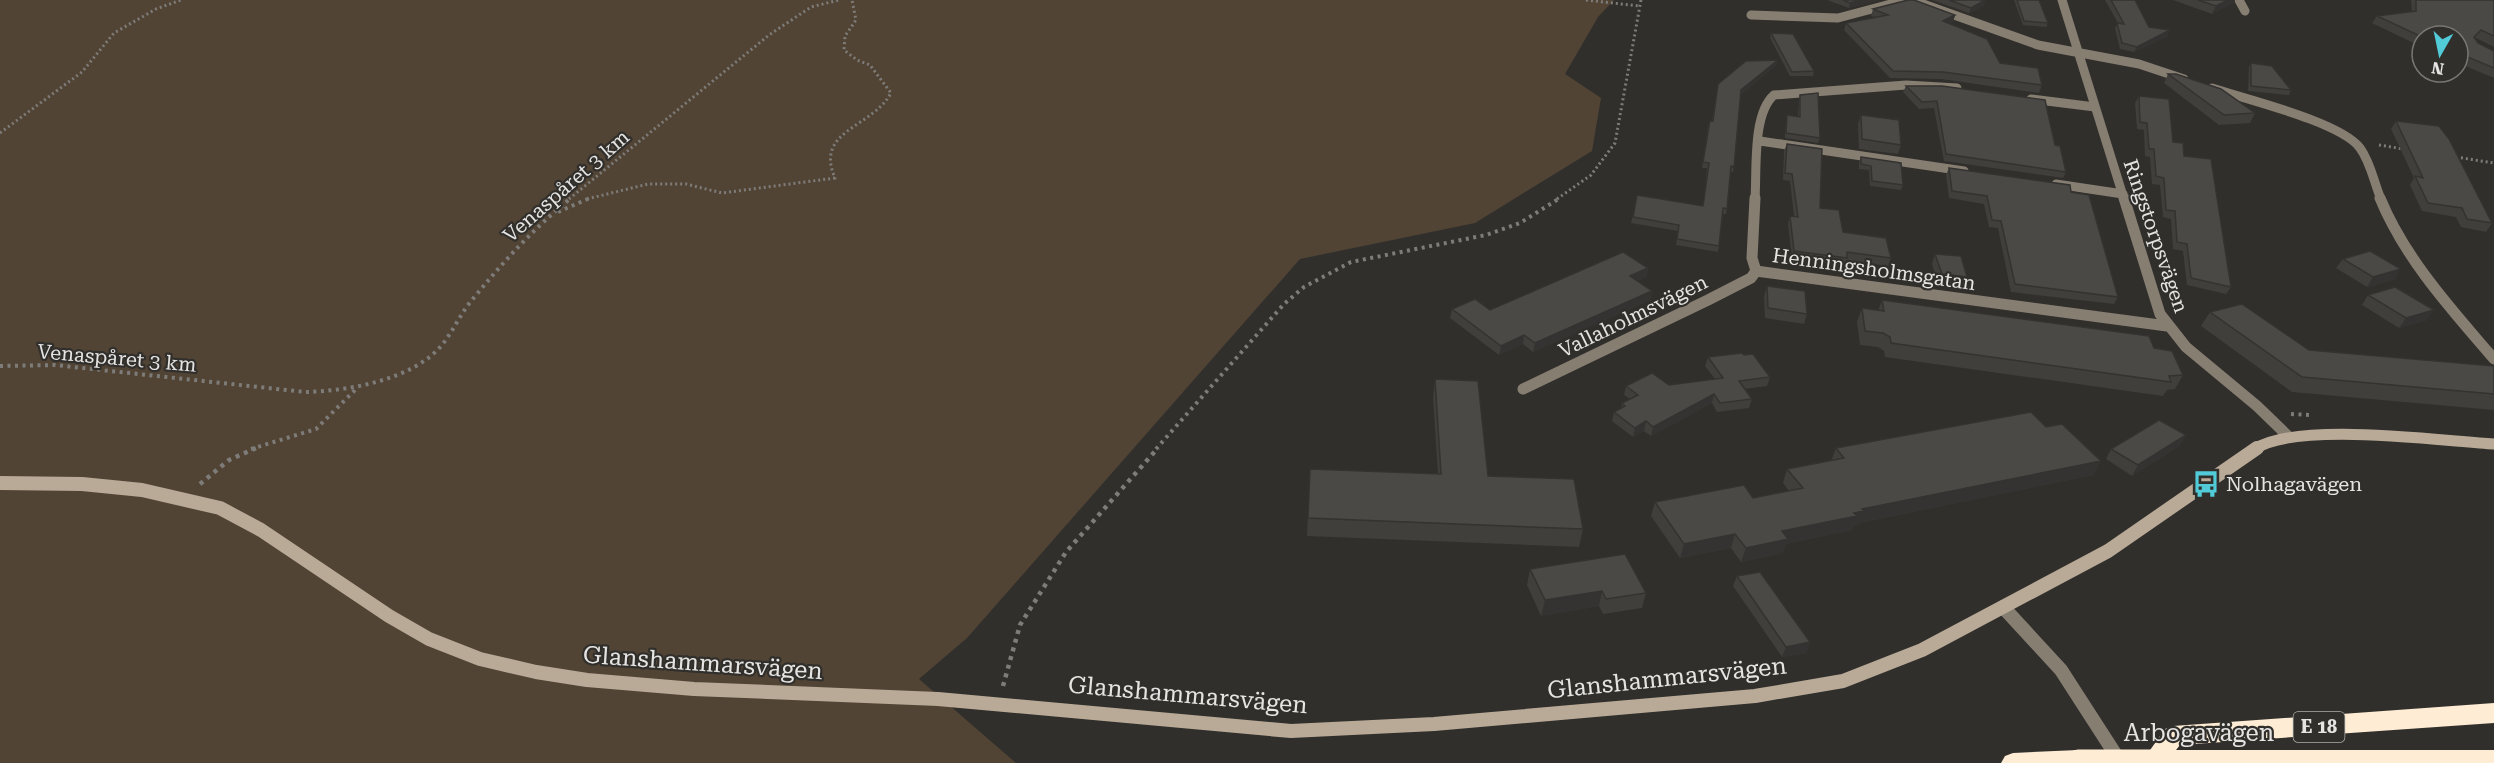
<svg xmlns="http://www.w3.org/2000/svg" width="2494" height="763" viewBox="0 0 2494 763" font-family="'Roboto Serif',serif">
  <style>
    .green { fill: #514435 }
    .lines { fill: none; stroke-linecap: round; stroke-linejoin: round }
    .path-far2 { stroke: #7e7c79; stroke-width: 3; stroke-dasharray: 2 3; stroke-linecap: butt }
    .path-far1 { stroke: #7e7c79; stroke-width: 4; stroke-dasharray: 3 4.5; stroke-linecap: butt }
    .path { stroke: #7e7c79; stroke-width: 4.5; stroke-dasharray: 4 5; stroke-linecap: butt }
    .street-far2 { stroke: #877e72; stroke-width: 9 }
    .street-far1 { stroke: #877e72; stroke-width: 11 }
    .street { stroke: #877e72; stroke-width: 14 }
    .secondary-far1 { stroke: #b9aa97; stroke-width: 11 }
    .secondary { stroke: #b9aa97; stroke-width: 14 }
    .highway { fill: #feecd4; fill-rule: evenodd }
    .highway-bridge { stroke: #feecd4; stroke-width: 21 }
    .wall { fill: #403f3c }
    .shaded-wall { fill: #343331 }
    .building { fill: #4b4946; stroke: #343331; stroke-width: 1.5 }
    .labels { text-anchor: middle; stroke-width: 4.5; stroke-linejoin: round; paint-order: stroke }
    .shield { fill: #312f2c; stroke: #b0aeab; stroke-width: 1.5 }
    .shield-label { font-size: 18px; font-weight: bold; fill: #e6e4e2 }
    .street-label { font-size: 20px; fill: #e6e4e2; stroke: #312f2c }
    .poi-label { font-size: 20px; fill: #e6e4e2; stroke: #312f2c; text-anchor: start }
    .near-street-label { font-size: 24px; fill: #e6e4e2; stroke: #312f2c }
  </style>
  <rect width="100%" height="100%" fill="#312f2c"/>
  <path class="green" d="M0,0H1614L1598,17L1565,74L1601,98L1592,151L1475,223L1300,259L967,638L919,679L1016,763H0Z"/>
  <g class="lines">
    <path class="path-far2" d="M1586,0L1639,6
      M0,133L82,72L114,33L156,9L181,0
      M2379,145L2404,149
      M2456,157L2494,163
      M569,199L769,35L811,7L839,0
      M587,199L648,184H686L722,193L835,178C814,130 872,128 891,93L870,65L857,60L844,50L845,36L856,20L852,0
      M1557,199L1591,175L1615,143L1641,0"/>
    <path class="path-far1" d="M558,212L590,198
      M0,366L55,365L305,392C348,391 412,380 441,346C453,332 460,314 472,300C504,261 532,230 571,198
      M2291,414L2311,415
      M251,449L316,429L358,387
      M1156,449L1284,304L1304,287L1351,262L1486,235L1520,223L1560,198"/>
    <path class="path" d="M200,484L229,460L256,448
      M1003,686L1020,625L1066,552L1158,448"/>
    <path class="street-far2" d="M1912,0L2038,45L2139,64L2184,79
      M2062,0L2124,199
      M2239,0L2245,11
      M1751,15L1838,18L1906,0
      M2212,88C2245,99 2341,122 2360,148C2371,163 2374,183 2381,199
      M2031,99L2095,107
      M1760,141L1964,171
      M2056,184L2123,194
      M1755,199C1757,171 1752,114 1774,95L1906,85L1957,88"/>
    <path class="street-far1" d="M1755,198L1752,258L1756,271L2167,326
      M2124,198L2160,314L2186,347L2257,406L2289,437
      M2380,198C2405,259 2452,310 2494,359
      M1523,389L1708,300L1751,278L1756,271"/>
    <path class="street" d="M2003,607L2061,670L2121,763"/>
    <path class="secondary-far1" d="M2255,449C2296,421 2441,441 2494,444"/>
    <path class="secondary" d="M0,483L82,484L142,490L220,508L261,530L389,616L429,639L480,659L536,672L587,680L694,689L938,699L1291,731L1434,724L1755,696L1843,681L1922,650L2108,551L2257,448"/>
    <path class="highway" d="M2494,703V723L2180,745L2176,750H2494V763H2144L2143,760L2165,729L2173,726Z
      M2078,750L2086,753L2089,763H2001L2005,756L2013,753Z"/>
    <path class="highway-bridge" d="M2078,760H2155"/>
  </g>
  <path class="wall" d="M1827,0H1880L1849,8Z
    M1932,0H1985L1983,6L1969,13Z
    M2014,0H2039L2048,23L2046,27L2023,25Z
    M2105,0H2135L2149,27L2168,36L2134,52L2120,49L2115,28L2118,23Z
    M2173,0H2235L2233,3L2212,14Z
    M2411,0H2494V47L2476,38L2475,39L2478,43L2494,51V78L2458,63V36H2422V47L2372,23L2377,16L2412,12Z
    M1873,9L1955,15L1953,22L1950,23L2000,63L2042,85L2039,93L1941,79L1890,78L1844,30L1846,23L1875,17L1871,16Z
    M1771,33L1814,71L1813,76H1790L1770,38Z
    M1778,60L1776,65L1741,95L1734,167L1733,172H1731L1727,209L1726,214H1723L1719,246L1718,252L1676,245L1678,231L1631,223L1637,195L1703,206L1707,168H1702L1708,126L1710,120L1712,121L1718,84Z
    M2251,63L2291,90L2289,95L2248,91L2249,67Z
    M2168,74L2255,113L2250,123L2219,125L2164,83Z
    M1906,86L2055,145L2066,172L2063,178L1944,161L1934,108L1919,109L1903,92Z
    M1800,95L1820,138L1818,143L1785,138L1786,120L1787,115L1798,117L1799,100Z
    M2139,96L2184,156L2231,287L2226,294L2187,285L2183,251L2173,249L2171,219L2163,217L2160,185L2152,184L2150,157L2145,156L2144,130L2137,129L2135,103Z
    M1861,115L1901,145L1898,154L1859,149L1858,124Z
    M2396,121L2492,223L2486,232L2461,227L2456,217L2422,211L2410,185L2414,178L2391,129Z
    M1787,144L1820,208L1843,232L1891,258L1888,266L1846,260L1845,266L1792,259L1788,224L1790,216H1794L1790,181L1783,180L1784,151Z
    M1861,157L1903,185L1901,190L1870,186L1869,170L1859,169V162Z
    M1949,168L2071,192L2118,297L2114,304L2011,292L1998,228L1989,227L1984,204L1949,198L1946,175Z
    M1935,254L1967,277L1963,287L1938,284L1932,264Z
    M2343,259L2395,279L2367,287L2336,268Z
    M1648,268L1646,277L1637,281L1652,291L1650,300L1533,352L1523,344L1499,355L1450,318L1452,309L1490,310Z
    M1767,286L1807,314L1804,324L1765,318L1764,296Z
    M2368,295L2427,320L2399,328L2362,305Z
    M1882,300L2154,348L2183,375L2175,389L2167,390L2163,396L1885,357L1884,351L1878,347L1860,345L1857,322L1862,308L1878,311Z
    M2210,312L2309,350L2494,366V410L2292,392L2201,326Z
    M1744,355L1770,377L1767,386L1745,389L1752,399L1749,408L1717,412L1712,403L1651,436L1644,431L1633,437L1612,421L1614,412L1621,408L1622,403L1630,399L1624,395L1626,386L1669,385L1715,379L1705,366L1708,357Z
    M1435,379L1488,476L1583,529L1579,547L1307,536L1310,469L1438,474L1433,397Z
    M2046,427L2101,461L2093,475L1859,523L1858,525L1854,526L1852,530L1786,544L1783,553L1741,562L1731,548L1680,558L1651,516L1655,502L1753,498L1789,491L1783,483L1787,469L1831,461L1836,448Z
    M2186,435L2179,446L2132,476L2106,459L2111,449Z
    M1530,569L1646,593L1642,608L1603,614L1599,606L1541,616L1527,585Z
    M1737,576L1810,642L1806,653L1782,657L1733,586Z"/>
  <path class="shaded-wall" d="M1861,0H1880L1849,8L1850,3Z
    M1985,0L1983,6L1969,13L1971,8Z
    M2228,0H2235L2233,3L2212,14L2216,6Z
    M1955,15L1953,22L1941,28L1943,21Z
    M2170,30L2168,36L2134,52L2137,47Z
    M1778,60L1776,65L1740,96L1741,90Z
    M1648,268L1646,277L1628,286L1630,276Z
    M2401,269L2395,279L2367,287L2373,277Z
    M1652,291L1650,300L1533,352L1535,343Z
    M2434,310L2427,320L2399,328L2406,318Z
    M1524,335L1523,344L1499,355L1501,346Z
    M1714,394L1712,403L1651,436L1653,427Z
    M1646,421L1644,431L1633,437L1635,428Z
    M2186,435L2179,446L2132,476L2138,465Z
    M2101,461L2093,475L1859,523L1858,525L1854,526L1852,530L1786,544L1783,553L1741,562L1746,548L1782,531L1854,513L1862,509Z
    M1735,534L1731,548L1680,558L1684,544Z
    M1602,591L1599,606L1541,616L1545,600Z
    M1810,642L1806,653L1782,657L1786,647Z"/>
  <path class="building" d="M1843,0H1861L1850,3Z
    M1908,0H1914L1955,15L1943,21L1987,39L2000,63L2038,68L2042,85L1943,72L1893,71L1846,23L1888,15L1873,9Z
    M1949,0H1985L1971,8Z
    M2017,0H2039L2048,23L2024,21Z
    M2111,0H2135L2149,27L2170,30L2137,47L2122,43L2117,23L2124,24Z
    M2198,0H2228L2216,6Z
    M2416,0H2494V36L2481,30L2474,37L2478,43L2494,51V68L2458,53V36L2422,37L2377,16L2416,11Z
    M1771,33L1793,34L1814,71L1792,72Z
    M1778,60L1741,90L1734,167L1731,166L1727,209L1723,208L1719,246L1677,239L1679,225L1633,217L1637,195L1703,206L1709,163L1703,162L1710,120L1713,121L1718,84L1746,61Z
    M2251,63L2272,66L2291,90L2251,86Z
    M2168,74H2176L2221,89L2255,113L2224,115Z
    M1906,86H1942L2045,100L2055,145L2060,146L2066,172L1946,154L1937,101L1922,102Z
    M1818,93L1820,138L1786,133L1787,115L1800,117V95Z
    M2139,96L2169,99L2173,142L2183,143L2184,156L2211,159L2231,287L2191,278L2187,244L2177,242L2175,211L2166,210L2164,178L2156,176L2154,149H2149L2147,123L2140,122Z
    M1861,115L1899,120L1901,145L1862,139Z
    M2396,121L2439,126L2449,139L2492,223L2467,219L2462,208L2428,203L2415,176L2423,178Z
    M1787,144L1822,149L1820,208L1839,210L1843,232L1886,238L1891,258L1847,252V258L1794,251L1790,216L1798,217L1792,174L1785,173Z
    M1861,157L1901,163L1903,185L1872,181L1871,166L1861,164Z
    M1949,168L2070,185L2071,192L2089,195L2118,297L2015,284L2001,221L1992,220L1987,196L1952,191Z
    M2370,251L2401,269L2373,277L2343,259Z
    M1623,252L1648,268L1630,276L1652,291L1535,343L1524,335L1501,346L1452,309L1475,299L1490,310Z
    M1935,254L1961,256L1967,277L1942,274Z
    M1767,286L1805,291L1807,314L1768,308Z
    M2395,287L2434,310L2406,318L2368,295Z
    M1882,300L2149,336L2154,348L2172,351L2183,375L2169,376L2171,382L1891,343L1890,337L1883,333L1865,331L1862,308L1884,311Z
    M2242,304L2309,350L2494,366V394L2302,377L2210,312Z
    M1742,353L1744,355L1753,354L1770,377L1739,381L1752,399L1720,403L1714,394L1653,427L1646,421L1635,428L1614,412L1625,406L1622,403L1638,395L1626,386L1652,373L1669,385L1723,378L1708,357Z
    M1435,379L1478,381L1488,476L1574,479L1583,529L1308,518L1310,469L1441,474Z
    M2031,412L2046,427L2062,424L2101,461L1862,509L1864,511L1854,513L1857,516L1782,531L1788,539L1746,548L1735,534L1684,544L1655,502L1744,485L1753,498L1803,488L1787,469L1844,458L1836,448Z
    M2159,420L2186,435L2138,465L2111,449Z
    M1625,554L1646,593L1606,599L1602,591L1545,600L1530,569Z
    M1760,572L1810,642L1786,647L1737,576Z"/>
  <defs>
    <symbol id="bus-bare" viewBox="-9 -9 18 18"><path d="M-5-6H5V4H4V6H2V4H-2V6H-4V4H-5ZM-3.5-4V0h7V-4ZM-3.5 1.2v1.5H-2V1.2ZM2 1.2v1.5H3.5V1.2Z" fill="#52cbd9" stroke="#312f2c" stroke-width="2.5" paint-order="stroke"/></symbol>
  </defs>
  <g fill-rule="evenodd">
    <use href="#bus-bare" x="2187" y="465" width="38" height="38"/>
  </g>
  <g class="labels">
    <rect class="shield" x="2293.5" y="712" width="51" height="30" rx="4.5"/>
    <g class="shield-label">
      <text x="2319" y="733">E 18</text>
    </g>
    <g class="street-label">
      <text transform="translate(566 186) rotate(-41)" y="7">Venaspåret 3 km</text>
      <text transform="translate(2156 236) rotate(71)" y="7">Ringstorpsvägen</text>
      <text transform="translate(1874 269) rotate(8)" y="7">Henningsholmsgatan</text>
      <text transform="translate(1633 316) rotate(-26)" y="7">Vallaholmsvägen</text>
      <text transform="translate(117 358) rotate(5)" y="7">Venaspåret 3 km</text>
    </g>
    <g class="poi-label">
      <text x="2226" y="491">Nolhagavägen</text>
    </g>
    <g class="near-street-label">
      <text transform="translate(703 663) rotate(4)" y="8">Glanshammarsvägen</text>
      <text transform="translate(1667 678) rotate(-6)" y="8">Glanshammarsvägen</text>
      <text transform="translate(1188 695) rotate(5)" y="8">Glanshammarsvägen</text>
      <text x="2199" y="741">Arbogavägen</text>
    </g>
  </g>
  <g transform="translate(2440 54) rotate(189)"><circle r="28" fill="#312f2c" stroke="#797775" stroke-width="1.5"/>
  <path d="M0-4.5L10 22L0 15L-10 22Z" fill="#52cbd9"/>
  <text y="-9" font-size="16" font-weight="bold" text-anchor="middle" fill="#e6e4e2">N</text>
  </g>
</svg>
